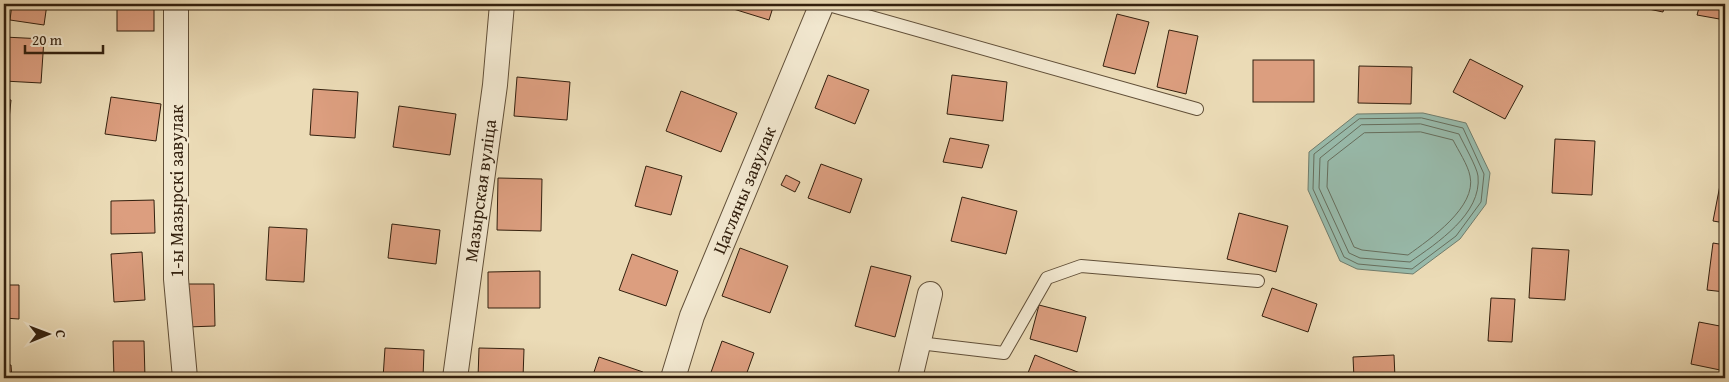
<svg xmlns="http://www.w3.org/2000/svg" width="1729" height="382" viewBox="0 0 1729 382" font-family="'Gentium Book Plus',serif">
  <rect width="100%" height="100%" fill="#ebdbb6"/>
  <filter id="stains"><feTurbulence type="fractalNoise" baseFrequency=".004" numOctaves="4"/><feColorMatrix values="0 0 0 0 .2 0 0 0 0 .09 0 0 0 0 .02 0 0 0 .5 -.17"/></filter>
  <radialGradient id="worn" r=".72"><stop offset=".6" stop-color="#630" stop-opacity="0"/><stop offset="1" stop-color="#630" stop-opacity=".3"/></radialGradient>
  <polygon fill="#98bbac" stroke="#707d6d" points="1423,113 1466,123 1490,173 1486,204 1460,239 1413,274 1357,269 1340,261 1308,190 1309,152 1357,114"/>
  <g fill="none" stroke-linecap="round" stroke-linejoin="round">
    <g stroke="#666e5d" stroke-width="1">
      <polygon points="1422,118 1463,128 1484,174 1481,202 1456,236 1412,269 1358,264 1344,257 1313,189 1314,154 1359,119"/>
      <path d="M1421,124L1459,134C1463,143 1477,167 1478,176C1482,214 1437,243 1410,262L1360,258L1349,253L1319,188L1320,158L1361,125Z"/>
      <path d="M1421,132L1453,140C1458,150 1468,165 1470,176C1477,207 1430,239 1408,255L1362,250L1354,247L1327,187L1328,161L1364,133Z"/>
    </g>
  </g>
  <g fill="#dc9e7f" stroke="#33200e">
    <polygon points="12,4 47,4 44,25 10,20"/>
    <rect x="117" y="4" width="37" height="27"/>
    <polygon points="728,4 774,4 769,20 727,7"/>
    <polygon points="1634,4 1665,4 1663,12 1634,6"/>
    <polygon points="1700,4 1725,4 1725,20 1697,15"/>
    <polygon points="1117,14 1149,22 1135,74 1103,66"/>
    <polygon points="1169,30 1198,36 1186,94 1157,87"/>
    <polygon points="4,37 44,39 41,83 4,81"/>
    <polygon points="1470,59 1523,86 1505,119 1453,92"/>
    <rect x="1253" y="60" width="61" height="42"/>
    <polygon points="1359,66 1412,67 1411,104 1358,103"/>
    <polygon points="828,75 869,90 855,124 815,108"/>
    <polygon points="952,75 1007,82 1003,121 947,114"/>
    <polygon points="517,77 570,82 567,120 514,116"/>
    <polygon points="313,89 358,92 355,138 310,135"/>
    <polygon points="681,91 737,113 721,152 666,131"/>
    <polygon points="111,97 161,104 156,141 105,134"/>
    <polygon points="4,99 11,100 6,149 4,148"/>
    <polygon points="399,106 456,114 450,155 393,147"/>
    <polygon points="950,138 989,145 982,168 943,162"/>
    <polygon points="1555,139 1595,141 1592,195 1552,193"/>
    <polygon points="821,164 862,179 850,213 808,198"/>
    <polygon points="646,166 682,176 671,215 635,206"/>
    <polygon points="786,175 800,182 795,192 781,185"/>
    <polygon points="1722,175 1725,175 1725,223 1713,221"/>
    <polygon points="498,178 542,179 541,231 497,230"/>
    <polygon points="962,197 1017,211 1006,254 951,241"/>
    <polygon points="154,200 155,233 111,234 111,201"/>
    <polygon points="1239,213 1288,226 1276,272 1227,259"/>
    <polygon points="392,224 440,230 436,264 388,258"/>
    <polygon points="269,227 307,229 304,282 266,280"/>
    <polygon points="1713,243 1725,245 1725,292 1707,290"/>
    <polygon points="740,248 788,266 770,313 722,296"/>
    <polygon points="1532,248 1569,250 1565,300 1529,298"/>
    <polygon points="142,252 145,300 114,302 111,254"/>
    <polygon points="632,254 678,271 666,306 619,290"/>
    <polygon points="871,266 911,276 895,337 855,326"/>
    <polygon points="540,271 540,308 488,308 488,272"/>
    <polygon points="186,284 214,284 215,326 187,327"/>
    <polygon points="4,285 19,285 19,319 4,318"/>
    <polygon points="1272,288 1317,304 1308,332 1262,316"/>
    <polygon points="1491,298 1515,299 1512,342 1488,341"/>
    <polygon points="1039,305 1086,317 1077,352 1030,339"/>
    <polygon points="1699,322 1725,327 1725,371 1691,364"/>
    <polygon points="113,341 144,341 145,378 114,378"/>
    <polygon points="722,341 754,353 745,378 709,378"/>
    <polygon points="385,348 424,350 423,378 383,378"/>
    <polygon points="479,348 524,349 523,378 478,378"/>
    <polygon points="1035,355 1085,375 1084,378 1026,378"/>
    <polygon points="1394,355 1395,378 1354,378 1353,357"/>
    <polygon points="599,357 643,372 641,378 592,378"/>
    <polygon points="4,365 11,365 12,378 4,378"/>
    <polygon points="1267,373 1268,378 1217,378 1217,374"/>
    <polygon points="1459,373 1497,377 1496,378 1459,378"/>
  </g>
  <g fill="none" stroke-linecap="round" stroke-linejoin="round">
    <g stroke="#614f38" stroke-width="14">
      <g id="lane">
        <polyline points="825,4 1197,109"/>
        <polyline points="919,343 1004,353 1047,278 1081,266 1258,281"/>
      </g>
    </g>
    <g stroke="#614f38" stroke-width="26">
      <g id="street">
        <polyline points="176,4 176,279 185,378"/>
        <path id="s1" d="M455,378L495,85L502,4"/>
        <path id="s2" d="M673,378L692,316L822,4"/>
        <polyline points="910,378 930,294"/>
      </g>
    </g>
    <use href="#lane" stroke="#f2e8d0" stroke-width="12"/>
    <use href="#street" stroke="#f2e8d0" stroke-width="24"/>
  </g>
  <g text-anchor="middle" stroke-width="5" stroke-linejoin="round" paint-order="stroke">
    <g font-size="18" fill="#33200e" stroke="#f2e8d0">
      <text dy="6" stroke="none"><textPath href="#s2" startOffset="201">Цагляны завулак</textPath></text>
      <text transform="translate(177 191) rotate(-90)" y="6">1-ы Мазырскі завулак</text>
      <text dy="6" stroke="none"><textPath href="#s1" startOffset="189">Мазырская вуліца</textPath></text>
    </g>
  </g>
  <rect width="1729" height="382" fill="none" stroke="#ebdbb6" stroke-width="20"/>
  <rect x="5" y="5" width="1719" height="372" fill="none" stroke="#33200e" stroke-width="2.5"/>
  <rect x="10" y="10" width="1709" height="362" fill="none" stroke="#33200e"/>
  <g transform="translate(48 334) rotate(89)" stroke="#f2e8d0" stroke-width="4" paint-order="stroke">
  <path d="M0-4L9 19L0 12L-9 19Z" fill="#33200e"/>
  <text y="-8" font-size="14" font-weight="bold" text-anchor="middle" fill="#33200e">С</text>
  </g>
  <path d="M25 45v8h78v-8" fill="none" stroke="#33200e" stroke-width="2.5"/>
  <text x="32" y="45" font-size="15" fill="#33200e" stroke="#f2e8d0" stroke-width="4" paint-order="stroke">20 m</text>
  <rect width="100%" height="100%" filter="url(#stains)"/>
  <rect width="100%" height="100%" fill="url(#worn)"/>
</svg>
